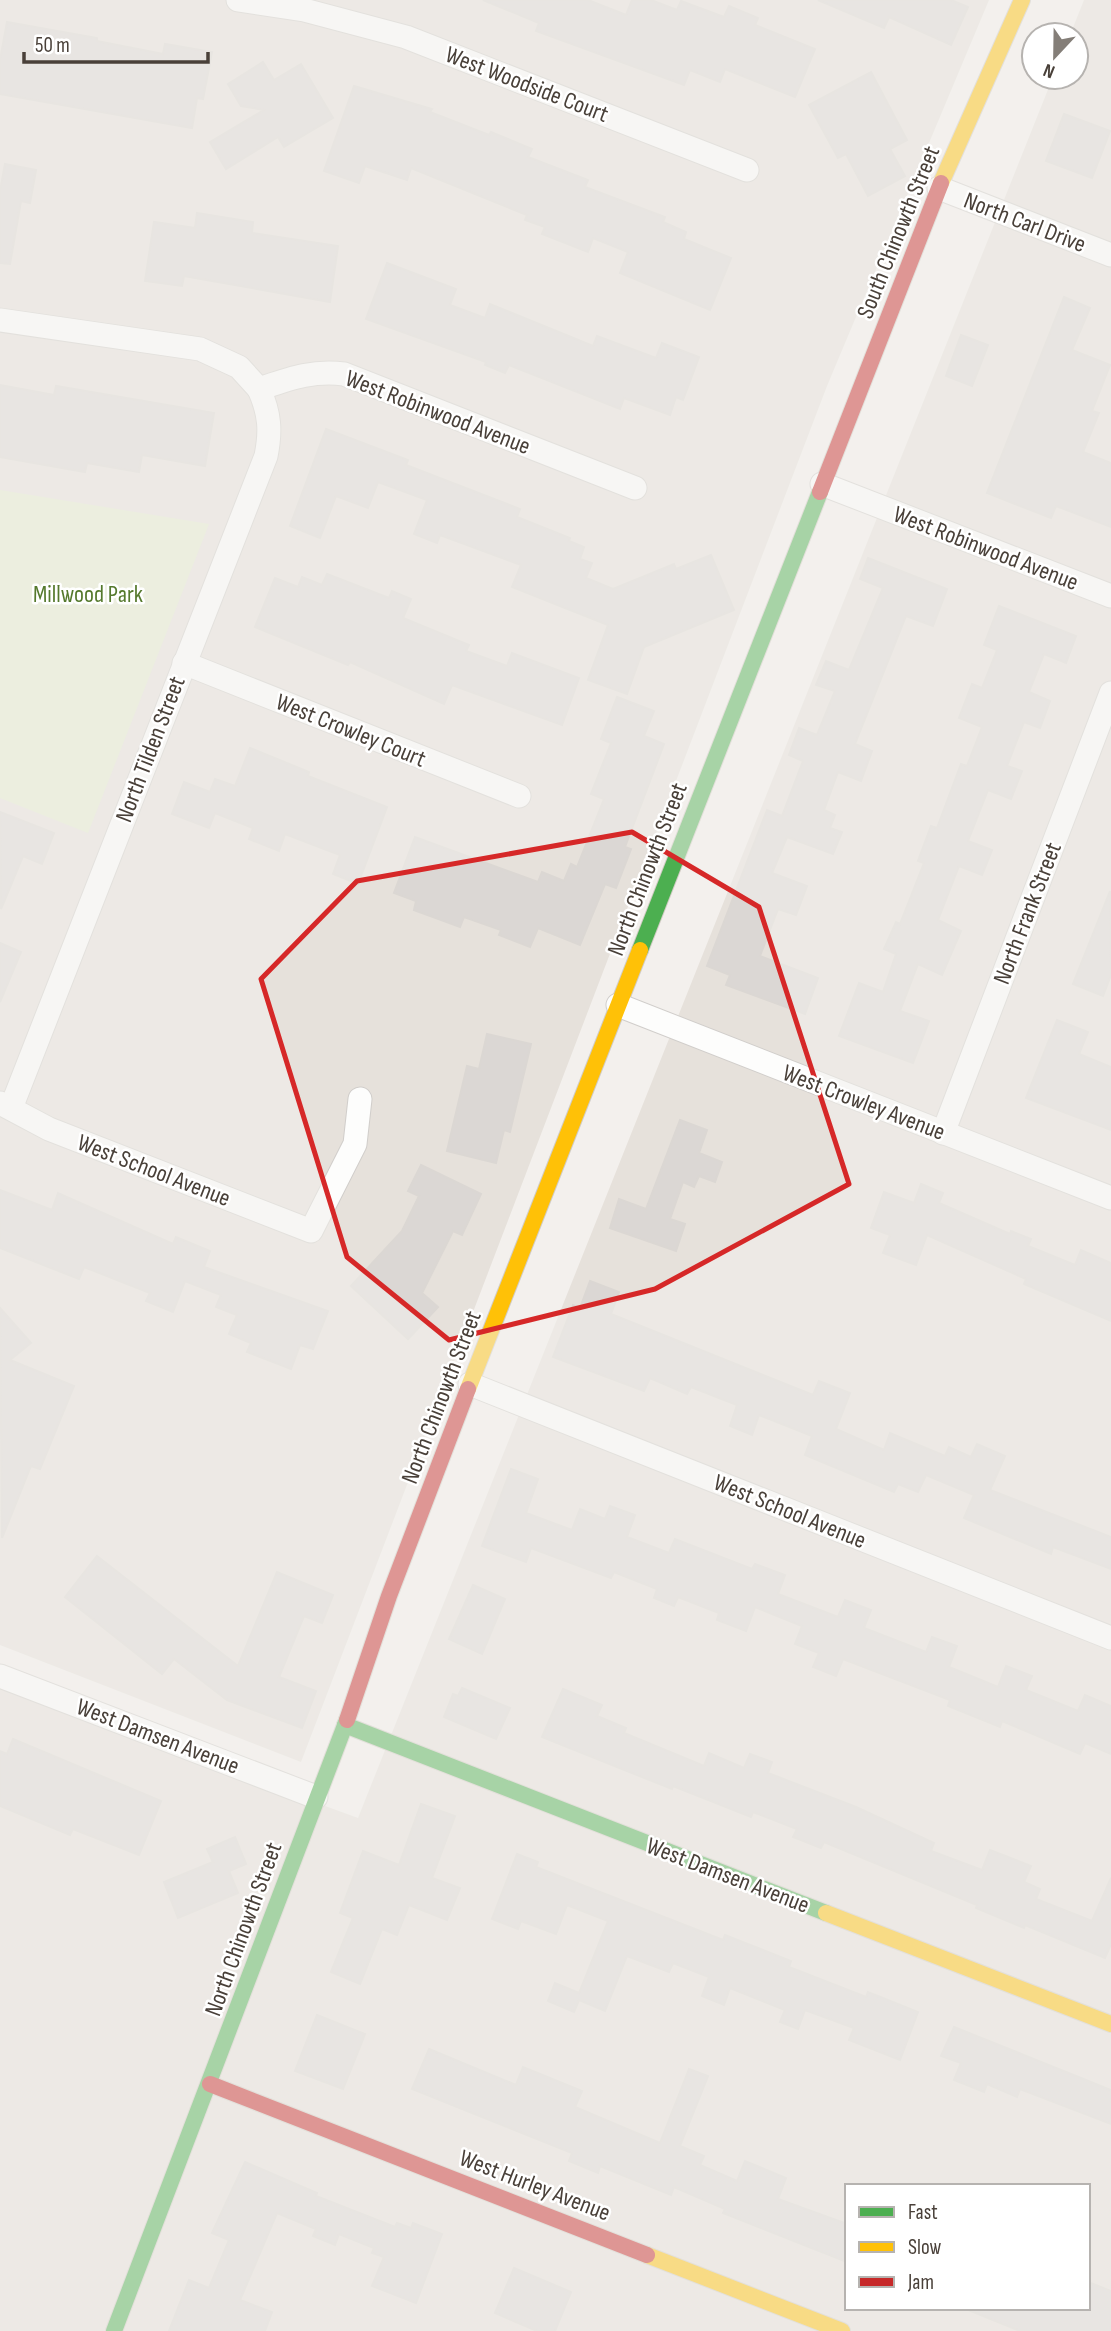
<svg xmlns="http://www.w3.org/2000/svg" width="1111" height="2331" viewBox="0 0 1111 2331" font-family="'Sofia Sans Condensed',sans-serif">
  <rect width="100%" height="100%" fill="#f3f0ed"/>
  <g fill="#e6e1db" fill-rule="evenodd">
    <polygon points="0,0 989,0 827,386 301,1762 0,1645"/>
    <path d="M1084,0H1111V2331H0V1687L358,1818L1053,77H1076V35H1070ZM847,2186H1088V2308H847Z"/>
  </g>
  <polygon fill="#e4ebcf" points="0,490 209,524 88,833 0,798"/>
  <g fill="#dbd7d4" stroke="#dbd7d3" stroke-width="2">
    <polygon points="483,0 588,0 626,15 632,0 651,0 677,10 681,1 724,17 729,6 758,18 755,25 815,49 795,97 725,69 720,82 690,70 684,85 536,31 539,23"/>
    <polygon points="818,0 951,0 968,7 951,45 889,17 884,28"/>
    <polygon points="7,22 97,38 97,41 163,54 165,44 212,52 203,99 197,98 192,128 0,94 0,60"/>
    <polygon points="263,62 274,80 301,64 333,118 284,147 278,137 226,169 210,142 264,110 241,106 228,84"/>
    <polygon points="871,72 907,140 890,149 905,176 868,196 846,154 838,158 809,105"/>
    <polygon points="354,86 432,109 430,112 489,135 491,132 532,149 528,157 588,180 585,187 665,217 663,222 686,232 684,239 731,258 710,310 620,273 628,252 593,238 588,252 542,234 545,227 525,220 527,215 411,168 407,180 365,166 359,183 324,171"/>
    <polygon points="1064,114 1110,131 1092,178 1046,161"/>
    <polygon points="5,164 36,170 30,203 21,201 10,264 0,263 0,191"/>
    <polygon points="197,213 253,222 252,233 338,246 330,302 184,276 182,286 145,281 154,222 195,228"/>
    <polygon points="387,263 456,289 450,305 485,318 490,304 593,346 597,336 656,358 662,343 699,357 683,400 676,397 670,415 624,398 620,409 509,365 505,373 485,365 486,362 366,319"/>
    <polygon points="1064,297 1090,308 1072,350 1110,365 1092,411 1099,413 1083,452 1111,463 1111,527 1056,506 1051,518 987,493"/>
    <polygon points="961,335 988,345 972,386 946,376"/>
    <polygon points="0,385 54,395 56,386 214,413 205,466 142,455 139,472 87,463 85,472 0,457"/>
    <polygon points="326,429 408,460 406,465 520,509 517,517 570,538 569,541 584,547 580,559 592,563 586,578 613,589 674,564 676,569 711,555 734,610 644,647 627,694 588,680 608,625 512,587 521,565 440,535 437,543 414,534 427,500 378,482 368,508 336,496 320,538 290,526"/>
    <polygon points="868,558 947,589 933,626 906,616 855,744 872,751 861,781 838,772 824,810 835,815 830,828 842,832 833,854 787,837 772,873 807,886 796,915 778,909 760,956 818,978 805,1014 726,985 730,975 707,966 767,810 782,816 803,761 789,755 799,728 817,735 835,691 816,685 826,661 849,670 883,588 860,579"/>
    <polygon points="327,574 389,598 392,591 411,599 403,618 469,645 466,651 507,666 512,653 579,678 562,725 452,685 444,704 350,662 348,665 255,627 275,578 298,587 302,577 322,585"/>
    <polygon points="999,606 1076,636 1066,663 1044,654 1029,692 1050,701 1040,728 1024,722 1007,766 1022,771 1011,799 988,790 968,841 992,850 982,875 959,866 938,920 961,931 942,975 918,964 900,1011 929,1021 913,1063 839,1036 859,983 883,992 896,954 884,949 896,922 900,924 924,863 918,861 931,826 937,828 961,764 967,766 982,727 959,718 972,684 982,688 997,650 984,645"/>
    <polygon points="617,697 654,711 644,736 664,744 625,847 631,849 616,888 605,884 580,945 538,928 530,947 499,935 501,930 464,917 460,927 414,910 416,901 394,893 415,837 538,882 542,872 564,881 571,864 577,867 604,799 591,794 611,743 601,739"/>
    <polygon points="250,748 309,772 308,776 387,807 358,884 333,874 340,855 285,834 279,851 249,839 253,828 215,813 209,828 172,814 184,782 210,792 215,779 235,786"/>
    <polygon points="0,812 54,833 42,864 23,856 1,909"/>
    <polygon points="1110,891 1111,975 1103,996 1073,984"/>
    <polygon points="0,943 21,952 0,1002"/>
    <polygon points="1057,1020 1088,1032 1079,1054 1111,1067 1111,1130 1026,1098"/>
    <polygon points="487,1034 531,1044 510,1132 504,1130 496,1163 447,1151 467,1066 479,1069"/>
    <polygon points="680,1120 707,1130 699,1153 722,1162 715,1182 699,1176 694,1187 683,1182 670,1219 685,1224 676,1251 610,1228 619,1199 646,1209"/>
    <polygon points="421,1165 481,1194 462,1235 453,1231 422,1293 438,1307 408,1339 351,1286 402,1231 419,1196 408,1191"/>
    <polygon points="921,1184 943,1193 939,1203 1010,1234 1011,1231 1031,1239 1028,1246 1075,1265 1081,1250 1111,1263 1111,1321 1024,1284 1026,1279 927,1235 916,1265 883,1253 890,1235 871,1228 884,1192 914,1203"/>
    <polygon points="0,1190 52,1210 58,1193 173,1244 176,1237 210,1251 204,1267 328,1311 313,1349 300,1345 291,1369 247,1352 251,1343 229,1334 237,1315 216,1307 221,1295 185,1281 173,1312 146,1301 150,1293 84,1267 79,1279 0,1248"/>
    <polygon points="590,1281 619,1292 611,1314 813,1395 819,1381 850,1393 836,1429 884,1450 890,1433 945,1456 949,1447 971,1457 977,1444 1005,1456 990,1490 1111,1537 1111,1569 1053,1547 1051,1554 964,1518 974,1495 926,1475 918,1492 898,1484 894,1492 805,1455 812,1436 759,1415 752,1435 730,1426 737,1405 691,1387 687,1394 650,1378 644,1391 553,1357 573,1305 580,1308"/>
    <polygon points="0,1308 31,1343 10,1360 74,1386 40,1469 31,1466 2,1538"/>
    <polygon points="511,1469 538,1479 526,1513 572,1530 580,1509 605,1519 610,1506 635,1515 627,1537 669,1553 675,1539 752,1569 755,1564 785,1575 778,1594 838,1617 845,1600 871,1610 864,1628 926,1652 932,1637 957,1646 949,1667 998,1687 1006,1666 1032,1676 1026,1690 1078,1711 1085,1695 1111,1706 1111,1754 1085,1743 1080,1754 1002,1721 1000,1727 948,1706 950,1700 843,1659 836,1676 813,1667 819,1653 795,1644 802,1626 755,1607 746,1631 717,1620 719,1613 678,1597 674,1606 654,1598 657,1589 614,1572 611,1578 531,1548 526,1562 482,1546"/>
    <polygon points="97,1556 238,1666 277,1572 333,1595 322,1623 304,1616 279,1677 316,1691 302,1728 227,1700 174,1659 162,1674 65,1597"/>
    <polygon points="473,1585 505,1599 482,1654 449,1639"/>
    <polygon points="462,1688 510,1708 496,1739 444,1717 453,1694 458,1696"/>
    <polygon points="563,1689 602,1705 597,1716 626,1728 624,1733 704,1766 709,1753 744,1768 750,1754 772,1762 768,1773 856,1807 934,1843 931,1851 982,1870 990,1850 1031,1866 1024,1882 1040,1889 1036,1899 1092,1921 1111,1878 1111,1944 1105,1958 1025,1925 1024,1928 976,1908 977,1905 824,1842 821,1848 793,1837 797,1829 753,1812 751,1817 673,1786 672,1789 542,1737"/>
    <polygon points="13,1739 161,1801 139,1855 73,1829 70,1835 0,1806 0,1751 7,1754"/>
    <polygon points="421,1804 455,1816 432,1878 460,1888 447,1920 409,1905 397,1935 382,1929 360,1984 331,1972 353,1918 340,1913 363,1851 399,1865"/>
    <polygon points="235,1837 246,1864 229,1871 238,1893 178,1918 164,1882 213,1862 207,1849"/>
    <polygon points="517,1854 538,1862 536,1867 723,1940 725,1935 791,1961 789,1967 866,1997 868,1992 918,2012 900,2060 849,2040 854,2028 805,2010 798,2029 780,2022 785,2010 730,1988 724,2005 702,1996 709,1977 673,1963 669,1972 627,1956 605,2011 579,2000 574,2012 548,2001 555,1983 579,1993 608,1921 567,1905 556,1934 521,1921 518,1929 492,1919"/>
    <polygon points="317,2015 365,2034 343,2089 295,2071"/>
    <polygon points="954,2027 1111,2090 1111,2124 1020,2089 1017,2097 987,2084 984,2092 954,2080 961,2063 941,2056"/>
    <polygon points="429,2049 516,2085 523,2067 582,2091 575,2107 660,2143 689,2069 708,2076 680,2146 704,2156 700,2165 737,2181 745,2161 786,2178 778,2199 847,2224 847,2262 723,2213 725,2209 674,2187 671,2195 600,2166 598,2173 569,2161 572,2153 412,2089"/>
    <polygon points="245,2162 317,2193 316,2196 395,2227 397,2223 411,2228 413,2223 442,2234 416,2303 372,2286 384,2257 372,2253 374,2248 339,2234 335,2245 313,2236 316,2229 277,2213 240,2300 272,2312 265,2331 169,2331 189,2280 209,2288 229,2240 212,2233"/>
    <polygon points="514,2268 571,2292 555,2331 537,2331 495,2313"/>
    <polygon points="1088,2282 1111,2291 1111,2331 1020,2331 966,2309 1088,2308"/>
  </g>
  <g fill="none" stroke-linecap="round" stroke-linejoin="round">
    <g stroke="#d1cecb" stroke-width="25">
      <g id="street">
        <polyline points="238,0 304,10 406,37 747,170"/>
        <polyline points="939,188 1111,255"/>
        <path d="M0,320L200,349L239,367L259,389C289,379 312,370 344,374L635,488"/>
        <polyline points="822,484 1111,596"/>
        <polyline points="184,663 519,796"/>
        <polyline points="618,1005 1111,1198"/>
        <polyline points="0,1103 49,1129 311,1231 355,1144 360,1099"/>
        <path d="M11,1108L266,456C271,431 270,414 259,389"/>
        <polyline points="943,1133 1111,693"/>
        <polyline points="470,1384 1111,1638"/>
        <polyline points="0,1676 316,1797"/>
      </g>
    </g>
    <g stroke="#d1ccc4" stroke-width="18">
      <g id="fast">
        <polyline points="640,950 820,492"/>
        <polyline points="345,1725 826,1913"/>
        <polyline points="114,2331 347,1720"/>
      </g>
    </g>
    <g stroke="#d1ccc4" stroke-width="18">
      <g id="slow">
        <polyline points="941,183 1022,0"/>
        <polyline points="468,1389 640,950"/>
        <polyline points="826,1913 1111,2024"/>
        <polyline points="647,2255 842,2331"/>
      </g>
    </g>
    <g stroke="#d1ccc4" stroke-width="18">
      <g id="jam">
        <polyline points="820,492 941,183"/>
        <polyline points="347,1720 389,1596 468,1389"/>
        <polyline points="210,2084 647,2255"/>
      </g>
    </g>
    <use href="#street" stroke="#fdfdfc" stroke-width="23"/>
    <use href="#fast" stroke="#4caf50" stroke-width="16"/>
    <use href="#slow" stroke="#ffc107" stroke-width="16"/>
    <use href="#jam" stroke="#c62828" stroke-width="16"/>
  </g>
  <path d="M0 0H1111V2331H0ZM632,832L759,907L849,1184L655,1289L449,1340L347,1257L261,979L357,881Z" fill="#f3f0ed" fill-opacity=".55" fill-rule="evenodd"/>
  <path fill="none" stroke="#d62828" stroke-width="5" stroke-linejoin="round" d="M632,832L759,907L849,1184L655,1289L449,1340L347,1257L261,979L357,881Z"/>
  <g text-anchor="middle" stroke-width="5" stroke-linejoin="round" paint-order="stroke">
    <g font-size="24" fill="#494039" stroke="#fff">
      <text transform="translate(527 84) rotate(21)" y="8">West Woodside Court</text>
      <text transform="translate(1025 222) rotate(21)" y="8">North Carl Drive</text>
      <text transform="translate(898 232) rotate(-68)" y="8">South Chinowth Street</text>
      <text transform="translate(438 412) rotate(21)" y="8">West Robinwood Avenue</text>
      <text transform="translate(986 548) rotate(21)" y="8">West Robinwood Avenue</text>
      <text transform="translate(351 730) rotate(22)" y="8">West Crowley Court</text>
      <text transform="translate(150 749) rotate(-69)" y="8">North Tilden Street</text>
      <text transform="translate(647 869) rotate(-69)" y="8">North Chinowth Street</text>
      <text transform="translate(1027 913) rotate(-69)" y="8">North Frank Street</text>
      <text transform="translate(864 1102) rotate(21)" y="8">West Crowley Avenue</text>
      <text transform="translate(154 1170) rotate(21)" y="8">West School Avenue</text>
      <text transform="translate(441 1397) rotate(-69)" y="8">North Chinowth Street</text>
      <text transform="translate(790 1511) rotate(22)" y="8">West School Avenue</text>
      <text transform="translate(158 1736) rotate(21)" y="8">West Damsen Avenue</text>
      <text transform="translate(728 1875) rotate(21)" y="8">West Damsen Avenue</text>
      <text transform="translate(243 1929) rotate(-70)" y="8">North Chinowth Street</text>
      <text transform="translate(535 2185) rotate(21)" y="8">West Hurley Avenue</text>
    </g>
    <g font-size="24" fill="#55792d" stroke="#fff">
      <text x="88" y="602">Millwood Park</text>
    </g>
  </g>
  <rect x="845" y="2184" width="245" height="126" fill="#ffffff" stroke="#b6b3b0" stroke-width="2"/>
  <rect x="859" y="2207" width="35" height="10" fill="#4caf50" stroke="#b6b3b0" stroke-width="2"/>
  <text x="908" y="2219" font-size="21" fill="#494039">Fast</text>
  <rect x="859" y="2242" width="35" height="10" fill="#ffc107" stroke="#b6b3b0" stroke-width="2"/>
  <text x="908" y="2254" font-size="21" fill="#494039">Slow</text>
  <rect x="859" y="2277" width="35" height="10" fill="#c62828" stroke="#b6b3b0" stroke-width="2"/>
  <text x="908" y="2289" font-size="21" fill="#494039">Jam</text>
  <g transform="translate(1055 56) rotate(202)"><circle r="33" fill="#ffffff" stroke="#b6b3b0" stroke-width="2"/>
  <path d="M0-5L12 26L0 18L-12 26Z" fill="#847e78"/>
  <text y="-10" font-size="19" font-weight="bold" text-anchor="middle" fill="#494039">N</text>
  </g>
  <path d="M24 52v10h184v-10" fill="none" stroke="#494039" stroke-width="3.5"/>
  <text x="35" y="52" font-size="21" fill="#494039" stroke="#ffffff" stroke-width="5" paint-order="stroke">50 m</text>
</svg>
